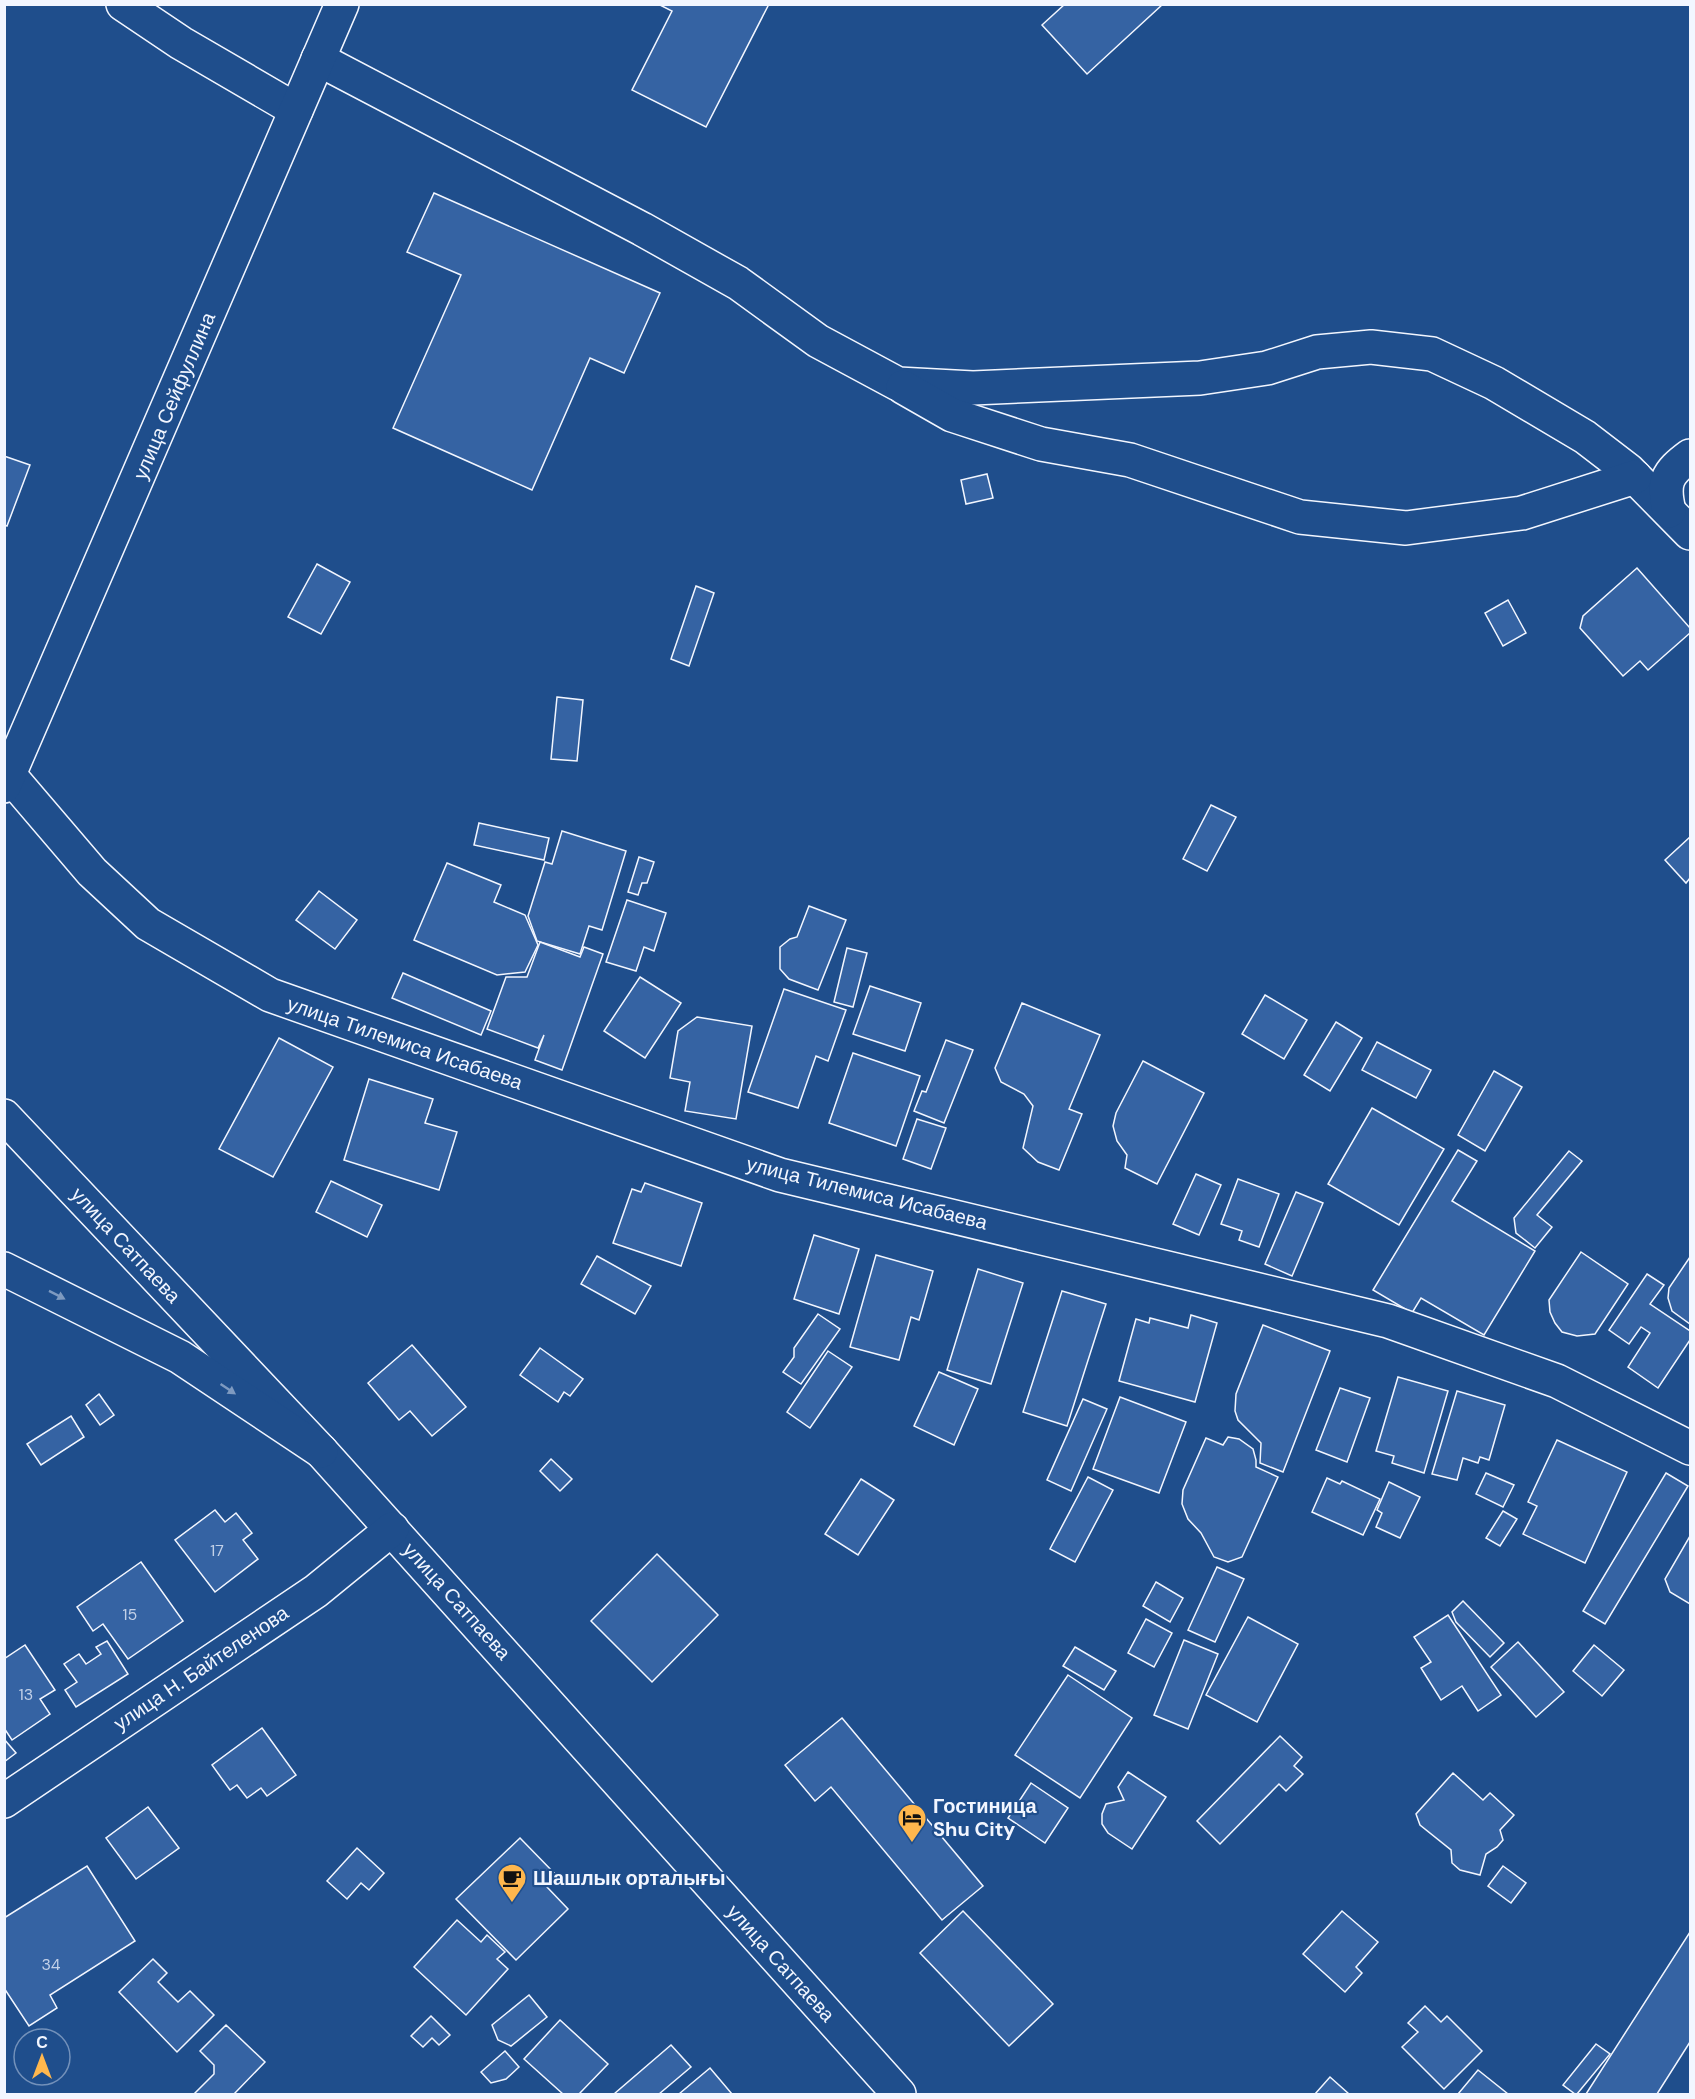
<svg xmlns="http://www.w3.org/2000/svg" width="1695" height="2099" viewBox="0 0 1695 2099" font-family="'DM Sans',sans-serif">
  <rect width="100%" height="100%" fill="#1f4e8c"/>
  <g fill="#3563a3" stroke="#f2f6ff" stroke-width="1.5">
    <polygon points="658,4 769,4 706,127 632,90 672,11"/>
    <polygon points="1065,4 1163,4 1087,74 1042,25"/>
    <polygon points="434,193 660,293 624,373 590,358 532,490 393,428 461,275 407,252"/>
    <polygon points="4,456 30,465 7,526 4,525"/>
    <polygon points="987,474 993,498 966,504 961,480"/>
    <polygon points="317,564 350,582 321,634 288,617"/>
    <polygon points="1637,568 1690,628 1690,633 1648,670 1640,661 1623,676 1580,628 1583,616"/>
    <polygon points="696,586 714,593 689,666 671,659"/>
    <polygon points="1508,600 1526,633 1503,646 1485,613"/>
    <polygon points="557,697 583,700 577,761 551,759"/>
    <polygon points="1211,805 1236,817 1207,871 1183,859"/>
    <polygon points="479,823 549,838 544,860 474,845"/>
    <polygon points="562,831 626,851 602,930 589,926 580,954 537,941 528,916 545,862 552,864"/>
    <polygon points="1690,837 1690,878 1686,883 1665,860"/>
    <polygon points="639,857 654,862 647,883 642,883 638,895 628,892"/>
    <polygon points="447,863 501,885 494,902 525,915 538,945 525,972 497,975 414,940"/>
    <polygon points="319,891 357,920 335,949 296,920"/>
    <polygon points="627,900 666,913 654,951 644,947 636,971 606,962"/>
    <polygon points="809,906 846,920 818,990 789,979 780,969 780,947 790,939 797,937"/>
    <polygon points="540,942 580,957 584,947 603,954 562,1070 535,1060 544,1035 538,1048 487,1029 506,977 527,977"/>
    <polygon points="847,948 867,953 853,1007 834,1002"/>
    <polygon points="403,973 491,1011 481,1035 392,998"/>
    <polygon points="640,977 681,1003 645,1058 604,1031"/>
    <polygon points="870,986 921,1003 905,1051 853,1034"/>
    <polygon points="784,989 846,1010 828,1061 816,1056 798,1108 748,1092"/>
    <polygon points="1265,995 1307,1020 1284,1059 1242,1034"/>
    <polygon points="1022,1003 1100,1035 1069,1109 1082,1114 1059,1170 1038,1162 1023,1148 1033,1106 1024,1094 1001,1082 995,1068"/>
    <polygon points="697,1017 752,1026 736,1119 685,1111 690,1082 670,1078 678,1031"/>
    <polygon points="1336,1022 1362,1038 1330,1091 1304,1075"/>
    <polygon points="279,1038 333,1067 273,1177 219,1149"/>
    <polygon points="946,1040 973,1050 944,1123 914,1111 922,1091 926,1092"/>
    <polygon points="1377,1042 1431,1070 1416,1098 1362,1070"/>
    <polygon points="853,1053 920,1076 896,1146 829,1123"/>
    <polygon points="1143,1061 1204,1093 1157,1184 1125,1168 1127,1155 1117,1141 1113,1126 1116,1113"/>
    <polygon points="1494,1071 1522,1087 1485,1151 1458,1135"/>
    <polygon points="369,1079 433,1099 425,1123 457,1132 439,1190 344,1160"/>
    <polygon points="1372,1108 1444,1149 1399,1225 1328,1184"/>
    <polygon points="917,1119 946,1128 931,1169 903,1159"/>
    <polygon points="1458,1150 1477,1161 1452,1201 1535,1251 1484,1335 1421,1298 1412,1313 1373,1290"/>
    <polygon points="1569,1151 1582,1161 1537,1215 1552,1227 1535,1248 1516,1233 1514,1218"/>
    <polygon points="1196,1174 1221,1185 1199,1235 1173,1224"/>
    <polygon points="1238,1179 1279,1194 1259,1247 1239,1240 1242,1231 1221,1224"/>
    <polygon points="331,1181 382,1205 367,1237 316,1212"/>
    <polygon points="645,1183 702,1203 681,1266 613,1243 632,1189 641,1192"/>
    <polygon points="1296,1192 1323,1203 1292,1276 1265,1264"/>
    <polygon points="814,1235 859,1249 839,1314 794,1299"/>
    <polygon points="1581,1252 1628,1284 1595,1334 1577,1336 1562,1332 1555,1323 1550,1312 1549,1300"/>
    <polygon points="876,1255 933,1271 919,1320 911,1317 899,1360 850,1347"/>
    <polygon points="597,1256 651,1286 635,1314 581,1284"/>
    <polygon points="1690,1257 1690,1324 1672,1311 1668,1298 1669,1288"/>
    <polygon points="978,1269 1023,1283 991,1384 947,1370"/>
    <polygon points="1647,1274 1664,1285 1650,1304 1690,1331 1690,1340 1658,1388 1628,1367 1650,1333 1641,1327 1629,1344 1609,1330"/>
    <polygon points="1062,1291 1106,1304 1067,1426 1023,1412"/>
    <polygon points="818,1314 840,1329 801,1384 783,1372 794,1357 794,1348"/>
    <polygon points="1191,1315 1217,1323 1195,1402 1119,1381 1136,1319 1149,1323 1150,1318 1188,1328"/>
    <polygon points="1263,1325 1330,1351 1283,1472 1260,1463 1261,1443 1238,1420 1235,1411 1236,1394"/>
    <polygon points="412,1345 466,1407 432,1436 410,1411 399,1420 368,1383"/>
    <polygon points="540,1348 583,1379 570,1396 564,1392 558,1402 520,1375"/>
    <polygon points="828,1351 852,1367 810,1428 787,1412"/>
    <polygon points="939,1372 978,1389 954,1445 914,1426"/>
    <polygon points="1398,1377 1448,1391 1424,1473 1392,1463 1394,1456 1376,1451"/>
    <polygon points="1340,1388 1370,1398 1347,1462 1316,1450"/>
    <polygon points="1457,1391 1505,1405 1489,1460 1480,1457 1478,1463 1463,1458 1457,1480 1432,1474"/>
    <polygon points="99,1394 114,1415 100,1425 86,1405"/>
    <polygon points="1120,1397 1186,1422 1159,1493 1093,1469"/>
    <polygon points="1083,1399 1107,1409 1071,1491 1047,1480"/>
    <polygon points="71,1416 84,1437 41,1465 27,1444"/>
    <polygon points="1228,1437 1239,1439 1253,1449 1256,1460 1256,1467 1278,1477 1242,1557 1228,1562 1214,1557 1201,1533 1188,1519 1182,1504 1183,1490 1206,1438 1223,1445"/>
    <polygon points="1557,1440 1627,1472 1585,1563 1523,1534 1537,1506 1528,1502"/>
    <polygon points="551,1459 572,1479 560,1491 540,1471"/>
    <polygon points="1486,1473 1514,1485 1503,1507 1476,1494"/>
    <polygon points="1666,1473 1688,1486 1605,1624 1583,1611"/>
    <polygon points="1088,1477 1113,1490 1075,1562 1050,1549"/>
    <polygon points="1327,1478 1340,1484 1342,1481 1380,1499 1363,1535 1312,1512"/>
    <polygon points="861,1479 894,1500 858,1555 825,1534"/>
    <polygon points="1389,1482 1420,1497 1400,1538 1376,1527 1382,1513 1377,1510"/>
    <polygon points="215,1510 225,1522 236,1513 252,1533 243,1540 258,1559 215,1592 175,1540"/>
    <polygon points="1503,1511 1517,1519 1500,1546 1486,1538"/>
    <polygon points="1690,1536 1690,1604 1670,1592 1665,1579"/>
    <polygon points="657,1554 718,1615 652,1682 591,1621"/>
    <polygon points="141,1562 183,1621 128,1659 103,1624 93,1631 77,1607"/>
    <polygon points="1217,1567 1244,1579 1215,1642 1188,1630"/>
    <polygon points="1156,1582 1183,1598 1170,1622 1143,1606"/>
    <polygon points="1463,1601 1504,1643 1490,1657 1456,1622 1452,1612"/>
    <polygon points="1448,1615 1501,1695 1478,1711 1462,1686 1441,1700 1421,1668 1431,1662 1414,1637"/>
    <polygon points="1248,1617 1298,1644 1257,1722 1206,1695"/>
    <polygon points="1146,1619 1172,1633 1154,1667 1128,1653"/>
    <polygon points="1184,1640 1218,1654 1188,1729 1154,1715"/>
    <polygon points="107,1641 128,1674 76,1707 65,1690 77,1682 64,1664 79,1654 86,1664 101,1654 96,1647"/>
    <polygon points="1518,1642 1564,1692 1536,1717 1491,1667"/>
    <polygon points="25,1645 55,1690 40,1699 50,1714 12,1740 4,1728 4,1659"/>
    <polygon points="1594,1645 1624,1670 1602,1696 1573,1671"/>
    <polygon points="1075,1647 1116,1671 1104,1690 1063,1666"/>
    <polygon points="1068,1675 1132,1718 1080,1798 1015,1755"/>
    <polygon points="842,1718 983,1886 942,1920 831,1787 815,1801 785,1765"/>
    <polygon points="262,1728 296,1775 267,1796 261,1788 247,1798 237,1785 230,1790 212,1765"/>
    <polygon points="1280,1736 1302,1757 1294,1766 1303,1774 1286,1791 1279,1784 1220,1844 1197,1821"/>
    <polygon points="4,1739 16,1753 4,1762"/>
    <polygon points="1128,1772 1166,1797 1132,1849 1108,1833 1102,1824 1102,1814 1106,1804 1124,1800 1118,1787"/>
    <polygon points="1453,1773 1483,1800 1490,1793 1514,1815 1500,1830 1503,1840 1497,1847 1486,1854 1480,1875 1460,1870 1452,1863 1451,1850 1420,1825 1416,1814"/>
    <polygon points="1031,1783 1068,1808 1045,1843 1008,1818"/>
    <polygon points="148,1807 179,1848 136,1879 106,1838"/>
    <polygon points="520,1838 558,1877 547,1887 568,1909 516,1960 456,1899"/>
    <polygon points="357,1848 384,1873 369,1890 361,1883 347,1899 327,1881"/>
    <polygon points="87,1866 135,1941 50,1995 57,2008 29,2026 4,1988 4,1918"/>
    <polygon points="1503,1866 1526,1883 1511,1903 1488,1886"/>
    <polygon points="963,1911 1053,2004 1009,2046 920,1953"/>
    <polygon points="1342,1911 1378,1942 1356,1967 1362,1973 1345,1992 1303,1954"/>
    <polygon points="457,1920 481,1942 487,1935 505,1952 497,1959 508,1969 466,2015 414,1967"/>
    <polygon points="1690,1932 1690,2042 1657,2094 1586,2094"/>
    <polygon points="153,1959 167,1973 158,1982 178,2002 190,1991 214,2015 177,2052 119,1992"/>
    <polygon points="529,1995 547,2017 511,2046 498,2040 492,2025"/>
    <polygon points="1425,2006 1441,2022 1447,2016 1482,2051 1444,2089 1402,2047 1418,2032 1408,2023"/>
    <polygon points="431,2016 450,2035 439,2045 432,2038 423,2047 411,2036"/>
    <polygon points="560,2020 608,2064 579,2094 563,2094 524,2059"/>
    <polygon points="226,2025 265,2062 234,2094 194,2094 214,2074 214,2065 200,2051"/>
    <polygon points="1596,2044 1610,2054 1577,2094 1575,2094 1563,2085"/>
    <polygon points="671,2045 691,2067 659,2094 614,2094"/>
    <polygon points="505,2051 519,2067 506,2079 491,2083 481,2072"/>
    <polygon points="710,2068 732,2094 679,2094"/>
    <polygon points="1478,2070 1508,2094 1458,2094"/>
    <polygon points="1330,2077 1349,2094 1315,2094"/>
  </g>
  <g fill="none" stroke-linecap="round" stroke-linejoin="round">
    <g stroke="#f2f6ff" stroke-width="36">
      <g id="minor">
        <polyline points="123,4 181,43 296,110"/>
        <polyline points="318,59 642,229 738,283 818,341 898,384 973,388 1200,378 1267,368 1317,352 1371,347 1432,354 1494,383 1585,437 1628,470 1690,533"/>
        <polyline points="903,387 952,415 1041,444 1130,460 1300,517 1406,528 1522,513 1635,477"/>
        <path d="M1669,511C1662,482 1667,473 1690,456"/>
        <polyline points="10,776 92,872 148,924 270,995 780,1175 1388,1321 1557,1381 1690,1448"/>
        <polyline points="4,1116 321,1451 899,2094"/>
        <polyline points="4,1801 316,1591 392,1529"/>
      </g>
    </g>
    <g stroke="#f2f6ff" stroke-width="36">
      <g id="major">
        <polyline points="4,786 342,4"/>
        <polyline points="4,1269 180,1357 321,1451"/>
      </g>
    </g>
    <use href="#minor" stroke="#1f4e8c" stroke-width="33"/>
    <use href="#major" stroke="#1f4e8c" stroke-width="33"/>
  </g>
  <defs><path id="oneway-solid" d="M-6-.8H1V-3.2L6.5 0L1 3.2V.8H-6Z" transform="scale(1.5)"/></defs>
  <g fill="#7e9ac0">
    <use href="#oneway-solid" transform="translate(57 1295) rotate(27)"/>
    <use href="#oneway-solid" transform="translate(228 1389) rotate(34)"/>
  </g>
  <defs>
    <g id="hotel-pin" transform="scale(1.5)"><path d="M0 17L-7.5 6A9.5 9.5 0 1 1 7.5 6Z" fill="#ffb74d" stroke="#1f4e8c"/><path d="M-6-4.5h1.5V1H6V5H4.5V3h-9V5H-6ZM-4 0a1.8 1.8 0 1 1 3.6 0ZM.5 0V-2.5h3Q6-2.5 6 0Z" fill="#111"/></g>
    <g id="cafe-pin" transform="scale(1.5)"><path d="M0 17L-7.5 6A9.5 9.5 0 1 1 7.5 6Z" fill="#ffb74d" stroke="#1f4e8c"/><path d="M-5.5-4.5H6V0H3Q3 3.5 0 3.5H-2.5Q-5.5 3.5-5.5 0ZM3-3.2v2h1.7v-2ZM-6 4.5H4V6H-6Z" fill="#111"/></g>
  </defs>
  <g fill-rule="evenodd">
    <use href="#hotel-pin" x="912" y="1818"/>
    <use href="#cafe-pin" x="512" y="1878"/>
  </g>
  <g text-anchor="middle" stroke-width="4.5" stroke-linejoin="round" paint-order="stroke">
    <g font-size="16" fill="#c3d1e8">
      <text x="217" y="1556">17</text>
      <text x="130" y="1620">15</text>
      <text x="26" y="1700">13</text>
      <text x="51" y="1970">34</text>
    </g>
    <g font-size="20" fill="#f2f6ff" stroke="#1f4e8c">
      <text transform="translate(174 396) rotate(-67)" y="7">улица Сейфуллина</text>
      <text transform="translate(405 1043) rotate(19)" y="7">улица Тилемиса Исабаева</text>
      <text transform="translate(867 1193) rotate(14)" y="7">улица Тилемиса Исабаева</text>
      <text transform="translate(126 1245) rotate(47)" y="7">улица Сатпаева</text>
      <text transform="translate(457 1601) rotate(48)" y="7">улица Сатпаева</text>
      <text transform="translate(201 1668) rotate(-34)" y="7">улица Н. Байтеленова</text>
      <text transform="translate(781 1963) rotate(48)" y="7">улица Сатпаева</text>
    </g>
    <g font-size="20" font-weight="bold" fill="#f2f6ff" stroke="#1f4e8c" text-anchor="start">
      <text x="933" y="1813">Гостиница<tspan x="933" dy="23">Shu City</tspan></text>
      <text x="533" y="1885">Шашлык орталығы</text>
    </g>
  </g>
  <rect width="1695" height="2099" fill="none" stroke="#f2f6ff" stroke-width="12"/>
  <g transform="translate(42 2057)"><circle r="28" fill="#1f4e8c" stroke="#7391ba" stroke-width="1.5"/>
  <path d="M0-4.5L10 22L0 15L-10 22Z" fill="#ffb74d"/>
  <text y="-9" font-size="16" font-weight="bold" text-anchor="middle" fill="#f2f6ff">С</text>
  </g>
</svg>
